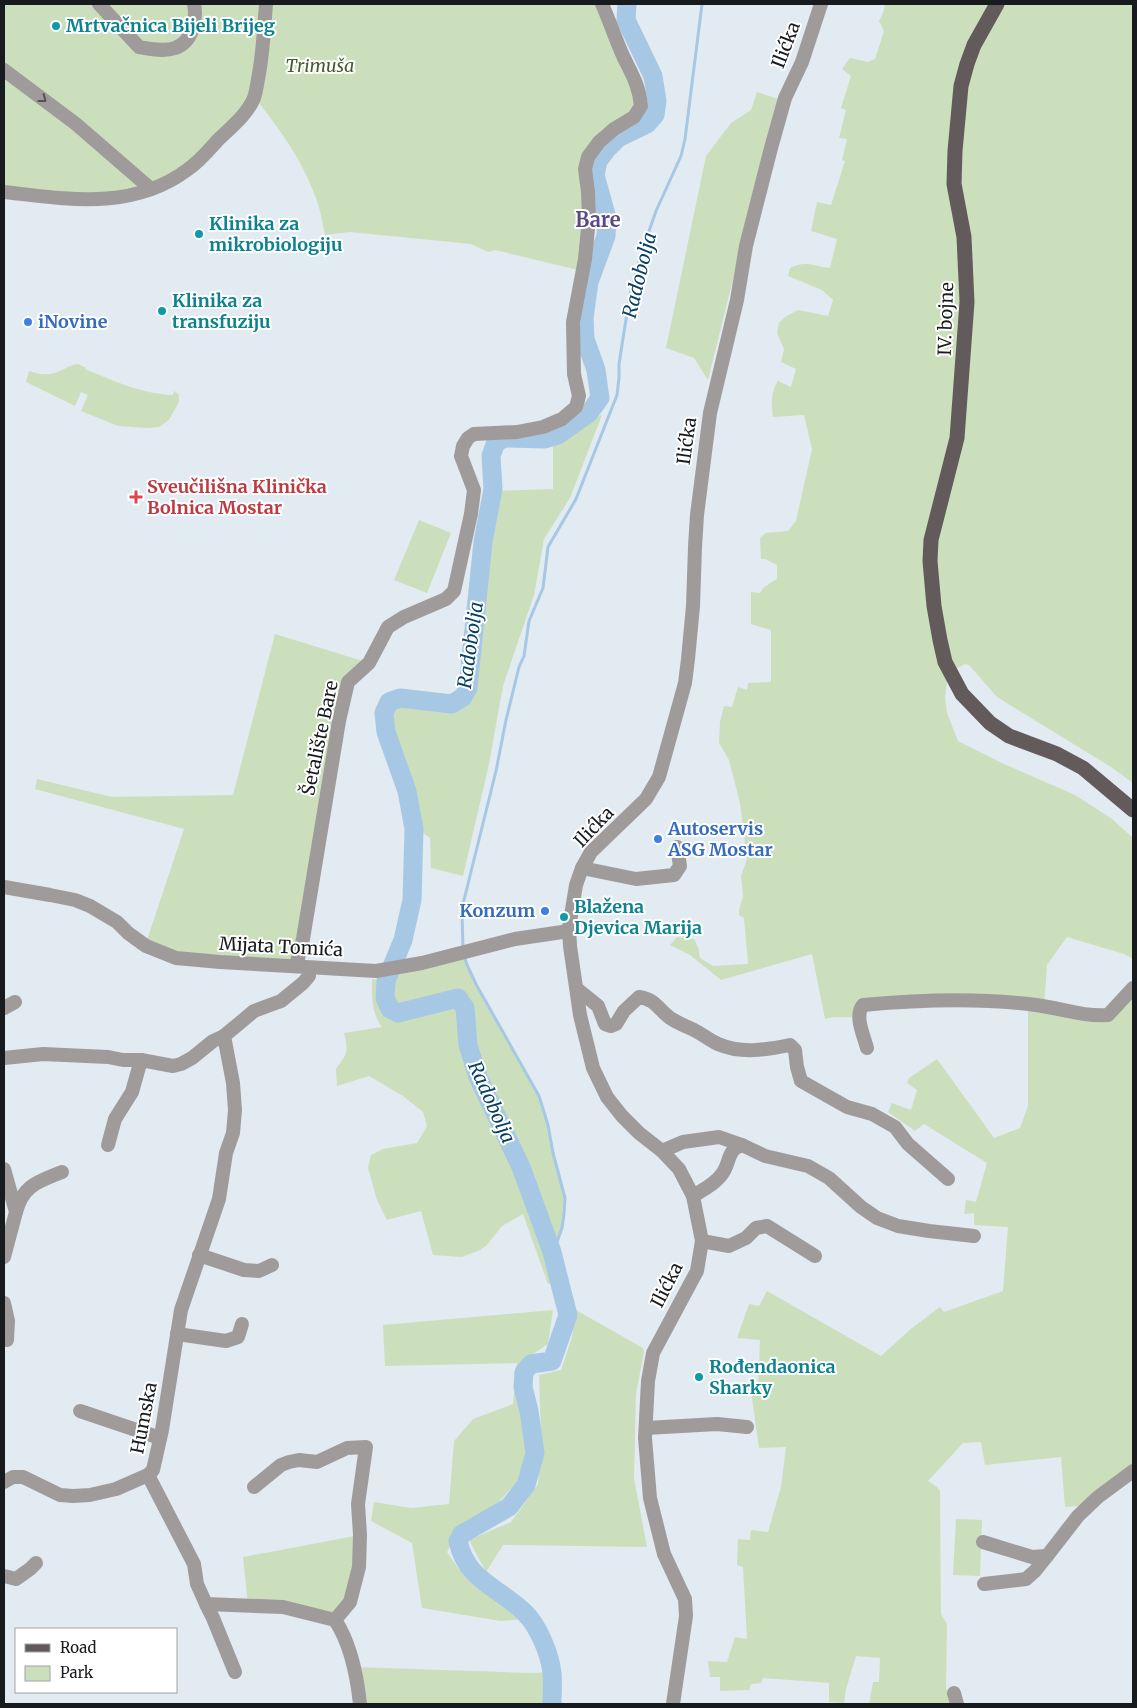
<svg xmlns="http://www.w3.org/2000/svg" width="1137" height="1708" viewBox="0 0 1137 1708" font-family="Merriweather,serif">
  <rect width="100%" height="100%" fill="#e2eaf2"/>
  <g fill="#ccdfbd">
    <path d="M4,4H603L641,106L588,157L582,271L495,250L488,252L471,244L350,232L325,235C322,221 320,207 314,193C301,158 278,127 255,98L200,159L139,194L4,192Z"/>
    <path d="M885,4H1133V783L1111,767L997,697L969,665L965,664L948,673L945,697L947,713L958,741L1004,764L1075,795L1112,819L1133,838V959L1124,954L1067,937L1047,965L1044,1006L1096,1016L1133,988V1471L1094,1505L1065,1507L1061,1457L985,1465L981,1442L963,1443L928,1481L937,1487L940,1491L941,1614L947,1624L946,1688L952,1704H869L873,1682H879L880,1658L856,1656L846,1689L844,1703L829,1702V1683L763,1678L761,1683L751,1684L749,1690L720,1691V1677H710L708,1661L727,1662L735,1637L747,1639L743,1567L737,1565L738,1539L750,1540L751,1530L768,1532L781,1487L786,1447L759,1448L751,1391H758L760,1340L737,1338L749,1304L759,1306L767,1291L881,1356L912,1328L940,1307L944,1312L1003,1291L1008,1227L974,1225V1213L964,1214L966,1200L976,1202L987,1163L924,1124L915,1131L888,1112L892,1103L911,1110L917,1090L907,1083L909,1078L937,1059L994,1138L1020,1128L1028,1106V1004L863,1005L856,1017C845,1018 836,1016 825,1019L812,954L721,980L690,955L670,945L677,937L694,939L698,947L700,958L713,966L748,964L744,918L739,915V910L743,896L741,876L747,859L740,803L729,760L719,743L720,722L724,706L732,707L738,687L747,690L748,683L771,682V630L751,624V592L760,593L764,587L777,579V565L765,559H761L760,538L766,533L788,531L796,521L812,449L804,415L773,417C771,405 771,391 778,381L791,387L796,369L781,362L784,349L777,333L779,323L785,317L798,310L828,316L833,300L822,290L788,276L790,268C804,260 815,266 830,268L837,239L811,231L817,202L831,205L845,161L842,160L847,139L839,138L846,110L841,108L851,76L842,69L850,58L868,62L875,59L884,31L879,21L883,13Z"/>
    <polygon points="757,92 778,99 708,380 694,358 666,348 706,156 731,123 751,110"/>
    <path d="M78,364L86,368L85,369C114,381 142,394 173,395L174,391L179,395V402L169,420L159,427L148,428L118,426L81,411L88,395L81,392L75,406L26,382L29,371C41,375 50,376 62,370C68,367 71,365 78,364Z"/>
    <polygon points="602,415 570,498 544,539 534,595 503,686 489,764 463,876 431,868 430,838 420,831 413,797 395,743 389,715 393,707 402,705 450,710 465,703 472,684 497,491 553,489 553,441 589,418"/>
    <polygon points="419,520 451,533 427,593 394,580"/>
    <polygon points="275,634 369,663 351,677 296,966 220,962 145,946 184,829 35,789 37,779 112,797 233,795"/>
    <path d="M464,955L467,965L477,986L539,1096L548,1125L553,1153L565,1198L564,1214L562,1228L557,1242L552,1252L559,1280L548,1284L523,1214L502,1226L487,1245L480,1250L462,1257L433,1255L421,1211L387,1220L377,1200L368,1168L371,1155L383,1149L417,1143L427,1126L423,1112L403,1096L369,1076L337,1086L336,1069C347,1054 349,1052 344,1033L382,1027C371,1012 372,997 372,979L386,981L390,972Z"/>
    <polygon points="574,1309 643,1348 644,1352 636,1394 634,1478 647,1547 503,1545 486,1572 469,1540 511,1522 538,1484 541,1434 539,1375 561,1370 572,1337"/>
    <polygon points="553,1310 548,1344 530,1356 520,1370 520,1404 526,1452 517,1482 493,1508 459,1528 447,1552 458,1568 524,1619 501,1621 422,1608 412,1543 371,1521 374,1502 411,1508 449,1504 454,1441 473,1419 513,1404 517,1363 385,1366 383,1325"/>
    <polygon points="956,1519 982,1520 980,1576 953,1575"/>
    <polygon points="360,1535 359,1567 335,1620 248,1605 243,1557"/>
    <polygon points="355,1667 534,1673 552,1672 552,1704 360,1704"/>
  </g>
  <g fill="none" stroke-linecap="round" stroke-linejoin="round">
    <g stroke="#a7c8e4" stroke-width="3">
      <polyline points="463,949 462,913 464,900 496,771 506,720 519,667 524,656 529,621 543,588 548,547 576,499 617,395 619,378 619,364 630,294 641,254 656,211 681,156 685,139 702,4"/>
      <polyline points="464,955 467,965 477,986 539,1096 548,1125 553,1153 565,1198 564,1214 562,1228 557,1242 552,1252"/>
    </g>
    <path stroke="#a7c8e4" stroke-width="19" d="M552,1704C552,1694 553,1683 552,1673C550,1654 538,1625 524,1612C498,1587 466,1580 458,1541L462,1534L509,1507L526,1485L535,1453L529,1411L523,1387L524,1372L531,1364L552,1361L568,1315L559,1280L552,1252L521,1167L478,1077L468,1045L465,1008L458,998L398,1013L390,1009L385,998L386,981L403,940L412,900L414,829L407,791L386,732L384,713L389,702L400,698L452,704L463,697L468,688L483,542L493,489L491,456L496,442L506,438L545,439L558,435L589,413L600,398L596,370L585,339L584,318L589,282L606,236L607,218L595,175L598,161L607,149L618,138L647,124L655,115L657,101L653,76L626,20L627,4"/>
    <g stroke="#a09b9b" stroke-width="14">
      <path d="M99,4L139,47C150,49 164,52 175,48C193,42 197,19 194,4"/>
      <polyline points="4,70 76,124 151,189"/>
      <path d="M4,192C67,199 132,211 187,170C199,162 208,151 217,141C230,128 247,115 254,98C256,92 257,85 258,79C263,55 264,29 266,4"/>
      <polyline points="582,868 636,879 674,875 680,866 677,847"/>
      <polyline points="4,887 50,895 75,900 90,906 117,922 128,933 146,946 176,958 220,962 376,971 422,963 515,939 569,931"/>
      <path d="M296,966L303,939L339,721L348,682L369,663L388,627L404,617L446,599L454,591L471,514L474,490L461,456L463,446L468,438L474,434L517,432L543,427L562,419L576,407L579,396L574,374L573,322L585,259L589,218L588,192L585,169L588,157L599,142L614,129L634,117L641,106C639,86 633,76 624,58C616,41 610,22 602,4"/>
      <path d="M577,989L598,1006L605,1024L611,1026L616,1024L624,1011L639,997C655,999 658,1009 670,1018C678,1023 685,1026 694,1030C702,1034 709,1040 718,1044C741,1054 765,1050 790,1045L795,1050L797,1067L801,1081L847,1107L872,1114L895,1127L908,1144L948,1179"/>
      <polyline points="4,1008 15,1002"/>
      <path d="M867,1048C864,1036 854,1016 863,1005C917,1000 982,998 1036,1005C1060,1008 1084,1017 1108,1015L1133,988"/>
      <polyline points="4,1058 43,1054 108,1057 123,1060 141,1060 173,1066 181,1064 192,1058 213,1041 224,1036 254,1011 281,1001 303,983 309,976 309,968"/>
      <polyline points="108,1145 115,1119 132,1092 141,1060"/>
      <polyline points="662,1151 683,1142 719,1137 742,1145 765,1156 808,1166 829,1178 861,1207 877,1218 898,1226 929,1231 974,1236"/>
      <polyline points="4,1169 16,1212 4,1257"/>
      <path d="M693,1196C703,1190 715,1184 722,1174C731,1162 726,1151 742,1145"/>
      <path d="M16,1212C23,1185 38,1182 62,1172"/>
      <polyline points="702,1241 729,1246 746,1238 756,1228 767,1226 815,1256"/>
      <polyline points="199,1255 244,1270 259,1271 272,1265"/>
      <polyline points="4,1303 8,1321 7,1340"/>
      <polyline points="177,1334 226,1341 238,1337 242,1324"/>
      <polyline points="80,1411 160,1438"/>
      <polyline points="646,1428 717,1424 747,1427"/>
      <polyline points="148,1475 194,1564 197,1584 206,1604 283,1607 335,1620"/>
      <polyline points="4,1482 13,1477 23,1477 60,1495 73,1496 90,1495 116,1489 148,1475 153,1470 162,1430 181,1310 219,1199 226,1153 233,1133 235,1110 233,1083 224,1036"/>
      <path d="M254,1487L281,1465L289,1462L299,1460L317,1462L347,1448L366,1447L358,1504L360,1535L359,1567L350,1602L335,1620C351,1644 357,1676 360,1704"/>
      <polyline points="983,1542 1032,1557 1047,1556 1035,1571 1026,1579 984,1584"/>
      <polyline points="1047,1556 1078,1516 1098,1497 1133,1471"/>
      <polyline points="4,1576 16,1579 30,1569 36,1563"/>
      <polyline points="206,1604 213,1618 235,1672"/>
      <polyline points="954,1693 957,1704"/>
      <polyline points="673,1704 686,1616 685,1599 664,1554 650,1498 645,1438 648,1381 653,1353 697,1271 702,1241 693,1196 679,1169 662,1151 639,1133 622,1116 607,1097 593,1068 580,1015 570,946 569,928 576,885 582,868 591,852 646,799 659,777 685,683 688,659 693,606 695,547 697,515 710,413 737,300 746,246 771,148 785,98 802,62 821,4"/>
    </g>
    <polyline stroke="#635a5b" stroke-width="15" points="997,4 974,45 967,64 961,86 955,151 954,184 964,237 967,302 957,438 931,540 930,561 934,606 940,640 945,662 962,694 990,723 1009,736 1057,754 1083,768 1133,810"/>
  </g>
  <defs><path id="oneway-chevron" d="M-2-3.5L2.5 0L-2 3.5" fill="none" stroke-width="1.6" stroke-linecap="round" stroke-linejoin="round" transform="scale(1.25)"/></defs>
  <use stroke="#555556" href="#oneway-chevron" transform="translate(43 99) rotate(37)"/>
  <g fill="#0f9aa8" stroke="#fff" stroke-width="2">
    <circle cx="56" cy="26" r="5"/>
    <circle cx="199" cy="234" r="5"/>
    <circle cx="162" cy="311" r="5"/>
    <circle cx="564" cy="917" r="5"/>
    <circle cx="699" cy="1377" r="5"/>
  </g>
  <g fill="#3f7fe0" stroke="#fff" stroke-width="2">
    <circle cx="28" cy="322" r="5"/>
    <circle cx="658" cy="839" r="5"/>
    <circle cx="545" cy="911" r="5"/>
  </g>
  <path fill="#e0444e" stroke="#fff" stroke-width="2" d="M133.5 489.5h5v5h5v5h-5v5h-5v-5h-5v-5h5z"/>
  <g text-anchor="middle" stroke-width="4" stroke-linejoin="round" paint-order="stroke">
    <g font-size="18" font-weight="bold" fill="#0d838f" stroke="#fff" text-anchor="start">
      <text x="66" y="32">Mrtvačnica Bijeli Brijeg</text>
      <text x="209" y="230">Klinika za<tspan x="209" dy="21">mikrobiologiju</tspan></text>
      <text x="172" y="307">Klinika za<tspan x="172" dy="21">transfuziju</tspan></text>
      <text x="574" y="913">Blažena<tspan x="574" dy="21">Djevica Marija</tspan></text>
      <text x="709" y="1373">Rođendaonica<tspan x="709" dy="21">Sharky</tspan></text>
    </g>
    <g font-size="18" fill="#181b1e" stroke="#fff">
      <text transform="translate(786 45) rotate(-69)" y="6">Ilićka</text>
      <text transform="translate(946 319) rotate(-88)" y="6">IV. bojne</text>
      <text transform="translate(687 441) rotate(-82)" y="6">Ilićka</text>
      <text transform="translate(320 738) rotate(-78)" y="6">Šetalište Bare</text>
      <text transform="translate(594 827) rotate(-46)" y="6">Ilićka</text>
      <text transform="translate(281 947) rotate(3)" y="6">Mijata Tomića</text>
      <text transform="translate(667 1285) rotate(-63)" y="6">Ilićka</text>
      <text transform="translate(144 1418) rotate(-79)" y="6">Humska</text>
    </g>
    <g font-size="18" font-style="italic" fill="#435d2a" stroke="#fff">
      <text x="320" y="72">Trimuša</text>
    </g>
    <g font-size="18" font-weight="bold" fill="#366cbe" stroke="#fff" text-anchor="start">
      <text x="38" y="328">iNovine</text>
      <text x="668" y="835">Autoservis<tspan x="668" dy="21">ASG Mostar</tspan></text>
      <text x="535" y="917" text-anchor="end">Konzum</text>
    </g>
    <g font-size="18" font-weight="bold" fill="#be3a42" stroke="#fff" text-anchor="start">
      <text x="147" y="493">Sveučilišna Klinička<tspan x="147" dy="21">Bolnica Mostar</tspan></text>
    </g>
    <g font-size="19" font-style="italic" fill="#083f63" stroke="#fff">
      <text transform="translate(639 275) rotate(-76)" y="7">Radobolja</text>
      <text transform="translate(470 645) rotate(-82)" y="7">Radobolja</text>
      <text transform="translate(492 1102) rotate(66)" y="7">Radobolja</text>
    </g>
    <g font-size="20" font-weight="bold" fill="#5b4785" stroke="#fff">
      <text x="598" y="227">Bare</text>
    </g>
  </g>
  <rect width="1137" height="1708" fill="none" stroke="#181b1e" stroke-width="10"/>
  <rect x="15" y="1628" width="162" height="65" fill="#ffffff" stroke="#a3a4a5"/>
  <rect x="25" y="1644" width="25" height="8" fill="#635a5b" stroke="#a3a4a5"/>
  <text x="60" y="1653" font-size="15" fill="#181b1e">Road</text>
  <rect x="25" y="1666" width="25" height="15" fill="#ccdfbd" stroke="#a3a4a5"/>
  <text x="60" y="1678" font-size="15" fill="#181b1e">Park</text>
</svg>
